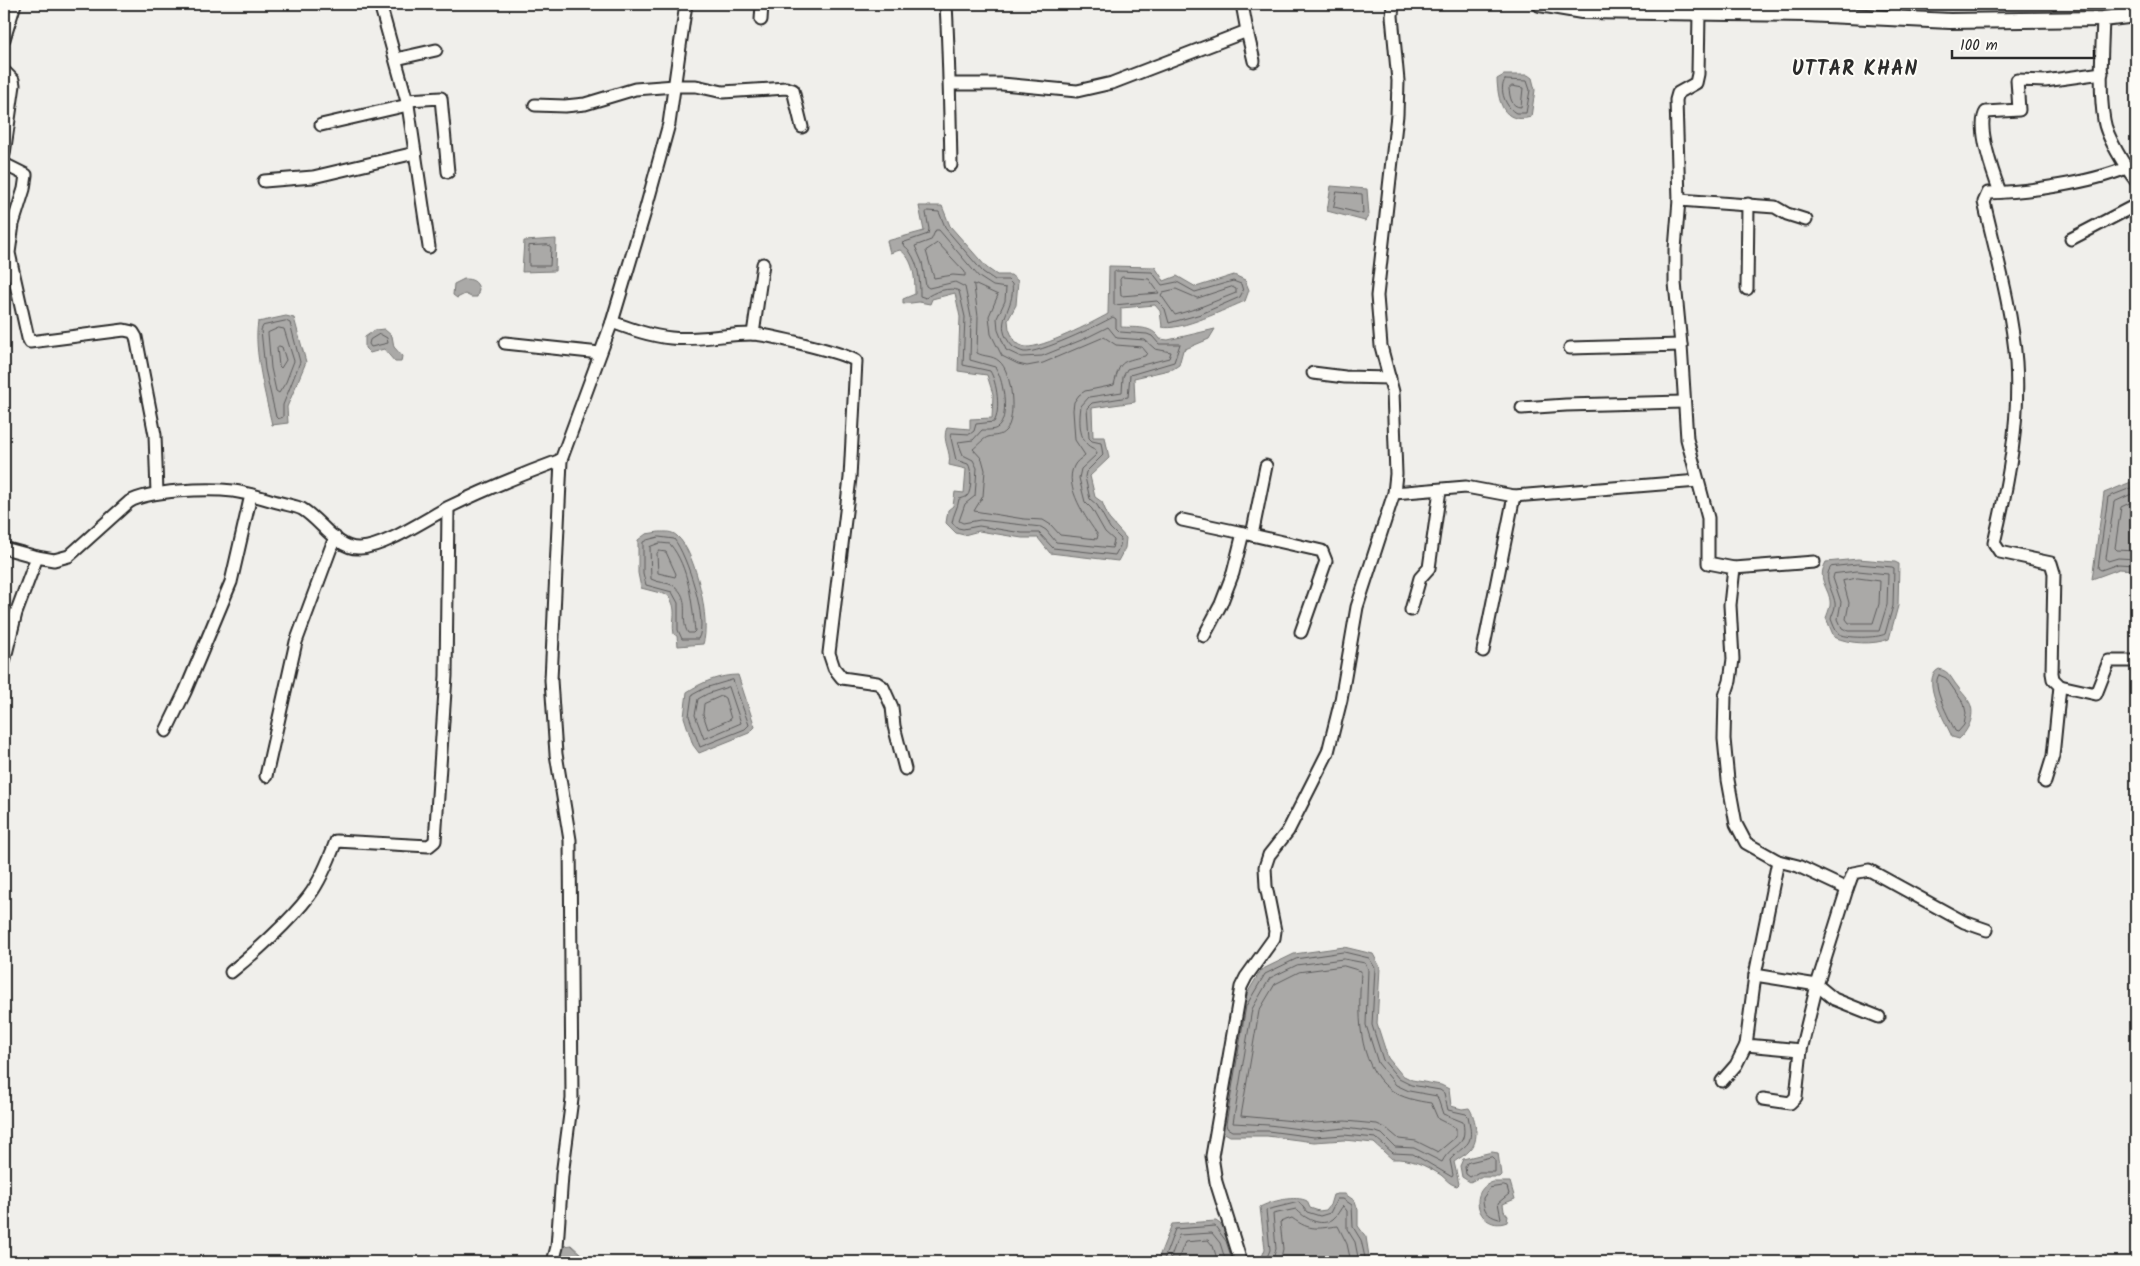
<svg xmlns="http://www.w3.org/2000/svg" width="2140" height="1266" viewBox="0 0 2140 1266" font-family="Kalam,sans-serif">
  <rect width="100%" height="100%" fill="#f0efeb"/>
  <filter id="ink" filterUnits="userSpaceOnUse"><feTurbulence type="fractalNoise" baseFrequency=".02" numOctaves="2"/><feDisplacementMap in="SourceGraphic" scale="10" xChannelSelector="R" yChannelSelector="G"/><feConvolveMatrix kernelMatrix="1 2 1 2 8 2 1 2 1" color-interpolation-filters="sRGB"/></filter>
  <g filter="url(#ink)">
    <g fill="#aaa9a7" stroke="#777775">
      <path d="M1504,75H1528L1532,78L1535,90L1531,117C1502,125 1498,100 1497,79Z"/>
      <polygon points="1331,186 1367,189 1369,215 1365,221 1327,211"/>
      <path d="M919,206H942L950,226L987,268L997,275H1011L1018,281L1016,305L1008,320L1009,329L1015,343C1019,344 1023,347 1026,347C1043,348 1092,323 1108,314L1109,266L1155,267L1164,281L1177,276L1196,287L1234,275L1245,280L1249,290L1245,301C1228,308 1179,332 1162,327L1160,311L1155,305L1121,308V327C1136,328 1152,325 1160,339L1168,340L1215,329L1209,339L1183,350L1179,365L1173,369L1134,378L1135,402L1092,408L1093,437H1105L1109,458L1090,476L1095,497L1102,502L1109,519L1126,538L1125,548L1118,561L1050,553L1038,538H1022L979,531L964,535L956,533L946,523L948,510L953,506L955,492L964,493L966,469L949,465C952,450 941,442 947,427L970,429V419L992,418L993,394L987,375L958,371L960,317L955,293L932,299L930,304L919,302L903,304V299L915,294C915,279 914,259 900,250L890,253L887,241L924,231Z"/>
      <polygon points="556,239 555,271 522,272 524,241"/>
      <path d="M464,279C472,279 477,281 479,289L477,297H471L465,294L457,298L453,295L454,284Z"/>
      <path d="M286,316L294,318L306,362L287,407L288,423L272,425C266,397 253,350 258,322Z"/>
      <polygon points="384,329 392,336 394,347 402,356 401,362 395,362 384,349 370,353 365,348 365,337 375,330"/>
      <polygon points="2136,480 2136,570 2119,569 2092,579 2104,493"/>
      <path d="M659,532C665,532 672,531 677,536C696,552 711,622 703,644L678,646L677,636L674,634C671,618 679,611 668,595L641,588L638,573V540L646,534Z"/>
      <path d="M1858,559L1895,562L1899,564L1898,606L1889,639C1873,645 1850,644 1834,637L1826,618C1827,615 1829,610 1830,606C1832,589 1815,582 1826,562Z"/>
      <path d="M1939,669C1950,671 1951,679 1958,687C1961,692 1965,695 1968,700C1977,712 1969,730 1959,739L1952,737C1946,722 1919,679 1939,669Z"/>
      <path d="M738,675L755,727L749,733L699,753L693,745L684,717L687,692C702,682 720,675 738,675Z"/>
      <path d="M1344,947L1373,954L1380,967L1377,1024L1388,1058L1402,1075L1412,1080L1441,1085L1449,1089L1451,1106L1462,1109L1469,1108C1476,1118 1480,1141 1470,1150C1466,1155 1459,1158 1454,1162L1459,1184L1457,1186C1449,1184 1447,1180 1441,1175C1425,1165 1410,1158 1392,1159L1374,1143L1344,1140L1314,1142L1267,1136H1230L1223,1132L1220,1126L1241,1004L1261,970L1294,954Z"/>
      <polygon points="1492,1152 1498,1153 1501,1175 1499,1177 1480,1177 1470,1182 1462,1177 1460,1166 1463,1159"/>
      <path d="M1493,1182H1510L1515,1199L1503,1204L1504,1211L1508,1216L1507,1222C1480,1233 1465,1191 1493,1182Z"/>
      <path d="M1337,1194H1345L1355,1201L1358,1210V1226L1366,1237L1370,1262H1260L1265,1249L1260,1207C1271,1201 1296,1195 1307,1201L1310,1208L1319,1211L1326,1210L1330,1205L1333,1195Z"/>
      <path d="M1216,1221C1230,1229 1234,1248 1238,1262H1157L1172,1224Z"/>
      <polygon points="571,1245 581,1254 579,1262 559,1262 564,1246"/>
    </g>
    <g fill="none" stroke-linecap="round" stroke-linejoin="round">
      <g stroke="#5e5d5d" stroke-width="1">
        <path d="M1505,80L1527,81L1530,90L1526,113H1516C1506,108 1498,89 1505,80Z"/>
        <path d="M1512,86L1523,88L1521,107C1511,107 1510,97 1509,89Z"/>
        <polygon points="1337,192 1362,194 1363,214 1334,207"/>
        <path d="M928,211L939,212L946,229L983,272L995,280H1008L1012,284C1016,310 990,322 1013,347C1016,349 1020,351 1024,352C1039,354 1099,325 1113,317L1116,319V328L1120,332L1147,334L1152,336L1159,344H1180L1174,362L1130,375L1128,397L1092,403L1087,408L1089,438L1092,441L1101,443L1103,455L1086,472L1085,477L1090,499L1097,505L1110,528L1121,539L1120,546L1115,555L1053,548L1039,533H1022L979,526L963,529L958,528L952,523C953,514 958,508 959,499C960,499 967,497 967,496C972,492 972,468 968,464L956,460L950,434L952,433L970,434L974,431L976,424L994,422C1001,411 997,382 990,371L963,365L965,317L959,291C951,286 932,292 926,298L920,296C920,281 919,265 910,252C908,248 904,246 902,243L928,234L929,229L926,213Z"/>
        <path d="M936,230H939L979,277L993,286L1006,288L1005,301L997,318L998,330L1006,350L1021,357L1042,356L1084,339L1108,327L1117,338L1145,340L1155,349L1171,352L1169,358L1127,369L1123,377L1122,392L1089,397L1081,406C1079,421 1078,444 1095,449L1097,454L1081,469L1079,478L1085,502L1092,509L1105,532L1114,540L1112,548L1056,542L1046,530L1041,527L980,520L963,523L959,521L965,504L975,496L977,468L973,460L963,455L958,442L973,440L982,430C988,430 996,431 1000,425C1009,414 1003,377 995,367L970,360L971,317L965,287L955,282L929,288L926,286L922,262L915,246L931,240Z"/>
        <polygon points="938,243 965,272 965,276 953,275 934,278 926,251"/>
        <polygon points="548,245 551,247 550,266 529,266 529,246"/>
        <polygon points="1116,271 1152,272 1162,285 1177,282 1195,292 1233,281 1241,284 1243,291 1240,297 1201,314 1169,323 1165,309 1157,301 1114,305 1114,273"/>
        <polygon points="1122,277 1149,279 1159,293 1121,296 1120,280"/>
        <path d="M974,284L998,295L989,316L991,334L1002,356L1018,364L1027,366L1043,363L1104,337L1116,345L1142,347L1147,353L1145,356C1120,362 1120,361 1114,385L1085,391L1079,395L1074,402L1073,410L1075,440L1085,455C1081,459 1076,461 1074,466C1063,486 1087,520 1098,535L1097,539L1060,535L1051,525L1043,520L1024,519L974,511L983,496L985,470L982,459L973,449C977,446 984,438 988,437C995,435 1000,437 1006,430C1017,418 1012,371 999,361C992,355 984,357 977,353L978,317Z"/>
        <polygon points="1232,287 1236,289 1236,293 1198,308 1175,315 1161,295 1163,292 1176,289 1197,298"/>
        <polygon points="286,321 290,323 300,362 283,405 283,417 278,419 276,417 265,369 261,330 263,326"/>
        <polygon points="279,328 284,329 294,361 286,382 279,393 276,391 271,368 268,333"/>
        <polygon points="380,334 387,338 388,343 371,347 369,344 370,340"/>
        <polygon points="279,346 282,347 286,360 281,368 279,366 277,348"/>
        <polyline points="2136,486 2108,497 2098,568 2101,570 2118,564 2136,565"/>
        <polyline points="2136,492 2114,502 2106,558 2108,561 2118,558 2136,559"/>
        <polyline points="2136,500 2121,507 2115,548 2117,550 2136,551"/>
        <path d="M659,537L674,539C687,555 709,622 698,639H682L678,630V603L672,592L646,585L643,573V542L647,540Z"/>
        <path d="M660,543L670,544C689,567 692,603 695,631L693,633H688C679,619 692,598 674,586C667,582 658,583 651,579L650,547Z"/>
        <polygon points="659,551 666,552 676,574 675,577 658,573 657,554"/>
        <path d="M1858,564L1892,567L1894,568L1893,606L1885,634C1878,638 1845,639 1838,633C1835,630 1833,624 1831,619C1832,614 1836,608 1835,603C1833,590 1822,578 1831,567Z"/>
        <polygon points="1858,571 1888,574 1887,605 1879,631 1848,631 1842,628 1838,619 1841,602 1833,578 1834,574"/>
        <polygon points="1858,578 1880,581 1879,604 1873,623 1849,623 1846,619 1849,603 1843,581"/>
        <path d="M1939,675L1946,678L1964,704L1966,713L1964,725L1958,732L1955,731C1950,719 1930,685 1939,675Z"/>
        <polygon points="733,680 749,725 745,729 700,747 689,716 692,695 705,688"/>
        <polygon points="729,687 741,723 704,739 695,715 698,699 707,694"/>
        <polygon points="722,696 725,698 731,719 708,729 703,714 704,704"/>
        <path d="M1344,952L1369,958L1375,968L1372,1025L1383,1060L1399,1079L1411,1085L1440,1090L1444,1093L1448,1110L1466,1114L1468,1116C1475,1148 1467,1141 1450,1160L1453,1175L1452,1177L1413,1154L1393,1153L1376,1138L1344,1135L1314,1137L1268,1131H1232L1227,1128L1226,1124L1246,1006L1265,974L1296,959Z"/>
        <path d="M1344,959L1365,963L1368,969L1366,1025L1378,1063L1396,1085L1409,1091L1437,1096L1443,1114L1463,1122C1468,1149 1452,1142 1442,1162L1414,1148L1395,1147L1382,1134L1376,1132L1345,1128L1315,1131L1269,1125L1233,1123L1252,1009L1270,978L1297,965Z"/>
        <path d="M1344,966L1361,971C1359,1009 1355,1064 1391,1090C1402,1098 1417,1101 1431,1103L1438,1119L1456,1128V1137L1438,1152L1416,1141L1399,1139L1386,1128L1377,1124L1345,1121L1315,1123L1241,1116L1259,1011L1275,984L1299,972Z"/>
        <polygon points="1492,1157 1495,1160 1495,1172 1479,1172 1470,1177 1466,1174 1465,1167 1467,1163"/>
        <path d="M1504,1186L1507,1187L1509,1194L1498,1203L1501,1218L1499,1219C1487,1216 1483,1210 1483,1198L1490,1188Z"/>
        <polyline points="1163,1262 1175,1229 1215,1226 1226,1241 1233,1262"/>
        <polyline points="1169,1262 1179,1235 1212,1233 1220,1243 1226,1262"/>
        <polyline points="1177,1262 1185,1242 1208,1240 1213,1246 1218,1262"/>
        <polyline points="1265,1262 1270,1250 1266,1210 1299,1202 1307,1212 1320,1216 1330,1213 1337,1199 1343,1199 1352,1205 1353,1227 1361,1240 1366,1262"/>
        <path d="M1272,1262L1276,1249L1273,1214L1296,1209C1304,1218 1321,1228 1333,1219C1338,1215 1340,1209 1343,1206L1347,1211V1229L1355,1242L1359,1262"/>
        <path d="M1280,1262L1283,1249L1280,1222L1292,1218C1311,1232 1318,1228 1338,1226L1347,1244L1351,1262"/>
      </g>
      <g stroke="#2b2b2b" stroke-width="15">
        <g id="minor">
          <polyline points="380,4 408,105 429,247"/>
          <path d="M946,4C949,58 950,111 951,165"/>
          <polyline points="1895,4 1896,18"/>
          <polyline points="1699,13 1698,74 1696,83 1678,93 1676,100 1679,200 1675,249 1675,283 1681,345 1687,439 1708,518 1708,563 1734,568 1730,605 1733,659 1730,681 1725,696 1724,739 1728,780 1736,824 1746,843 1778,861 1798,866 1847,889 1817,985 1834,999 1879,1017"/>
          <path d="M2103,19C2102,48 2099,92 2104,120C2106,136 2126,168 2136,181"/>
          <polyline points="761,20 762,4"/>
          <polyline points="1247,31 1254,61"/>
          <polyline points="4,39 15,4"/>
          <polyline points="396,59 436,50"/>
          <polyline points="4,71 13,80 14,85 4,154"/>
          <polyline points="950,84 1002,84 1077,91 1112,83 1247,31 1242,4"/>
          <polyline points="407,100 441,98 448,172"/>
          <polyline points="535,105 565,106 585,104 635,89 675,86 696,86 723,92 786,88 793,90 802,127"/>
          <polyline points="321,125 408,105"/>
          <polyline points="4,164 26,175 24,189 13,224 9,253 28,338 30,342 124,330 133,332 136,337 155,435 157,493"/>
          <polyline points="264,181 313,177 415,153"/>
          <path d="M2000,192C1994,176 1976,126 1986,112L2019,110L2017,80L2045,81L2102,73"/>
          <polyline points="1679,200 1775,207 1787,214 1806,220"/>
          <polyline points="2071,239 2136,205"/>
          <polyline points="1747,289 1748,204"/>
          <path d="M612,322C631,329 650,336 671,338C698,341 724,334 752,334C766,334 845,353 856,361L850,478L829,653L834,668L842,678L877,683L883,687L892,707L894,726L905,769"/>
          <polyline points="753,334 763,264"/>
          <polyline points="505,343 600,353"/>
          <polyline points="1570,348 1681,345"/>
          <polyline points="1313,373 1345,377 1390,378"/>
          <polyline points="1522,408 1566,405 1683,402"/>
          <polyline points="1266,466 1252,535 1322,551 1326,561 1301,632"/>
          <polyline points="1394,493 1466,487 1514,496 1698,481"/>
          <polyline points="1182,520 1243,533"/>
          <polyline points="4,548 37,557"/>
          <polyline points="1734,568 1814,562"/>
          <polyline points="1411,610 1420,578 1429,568 1440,490"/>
          <polyline points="1204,636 1221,604 1233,573 1243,533 1252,535"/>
          <polyline points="1483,651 1514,496"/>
          <path d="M4,662L16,613L37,557L54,560L69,556L129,502C149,490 209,488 233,491C249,493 265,499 281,503C288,505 296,506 302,509C321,520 337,550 360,548C385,547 426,519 449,507C486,489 523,474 561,460"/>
          <polyline points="2060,686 2096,694 2109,661 2136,661"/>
          <polyline points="166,731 185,692 231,582 251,495"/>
          <polyline points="266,776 296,642 335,537"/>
          <path d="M2045,782L2053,756L2060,686L2053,679L2052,673L2054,573L2051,563L2000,552L1994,543C2008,484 2020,423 2016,362C2012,308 1996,254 1984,202L1988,193C2027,192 2090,183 2126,168"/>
          <polyline points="1847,889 1853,873 1869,870 1964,922 1987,930"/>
          <path d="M231,972C255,953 290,921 309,896C321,880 329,860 336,841L429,846L435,841L446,676L448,508"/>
          <polyline points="1755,975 1746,1045 1801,1050"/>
          <polyline points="1722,1081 1736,1065 1746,1045"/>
          <polyline points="1763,1099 1790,1103 1796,1097 1801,1050 1817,985 1755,975 1778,861"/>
          <polyline points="553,1262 557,1247 562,1175 572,1099 570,840 556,754 551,680 561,460 612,322 644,215 669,124 686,4"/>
          <polyline points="1241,1262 1216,1182 1212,1156 1241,987 1246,977 1274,938 1275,931 1266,886 1265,867 1269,855 1288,831 1328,752 1341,700 1357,607 1394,493 1396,474 1393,392 1381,346 1377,296 1397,115 1398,81 1392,16 1393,4"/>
        </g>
      </g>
      <g stroke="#2b2b2b" stroke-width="18">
        <polyline id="major" points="1540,4 1582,11 1806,14 1950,21 2103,19 2136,15"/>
      </g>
      <use href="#minor" stroke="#fdfcf7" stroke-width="11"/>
      <use href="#major" stroke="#fdfcf7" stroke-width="14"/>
    </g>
  </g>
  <g text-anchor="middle" stroke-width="4" stroke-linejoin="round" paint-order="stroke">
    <g font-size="20" font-weight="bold" letter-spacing="1" fill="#2b2b2b" stroke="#fdfcf7">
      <text x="1855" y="75">UTTAR KHAN</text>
    </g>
  </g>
  <rect width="2140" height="1266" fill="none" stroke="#fdfcf7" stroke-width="20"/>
  <rect x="10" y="10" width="2120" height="1246" fill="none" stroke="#2b2b2b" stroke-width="2" filter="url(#ink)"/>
  <path d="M1952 50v8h142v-8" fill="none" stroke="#2b2b2b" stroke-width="2.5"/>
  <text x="1960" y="50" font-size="15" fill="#2b2b2b" stroke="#fdfcf7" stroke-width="4" paint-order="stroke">100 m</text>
</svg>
